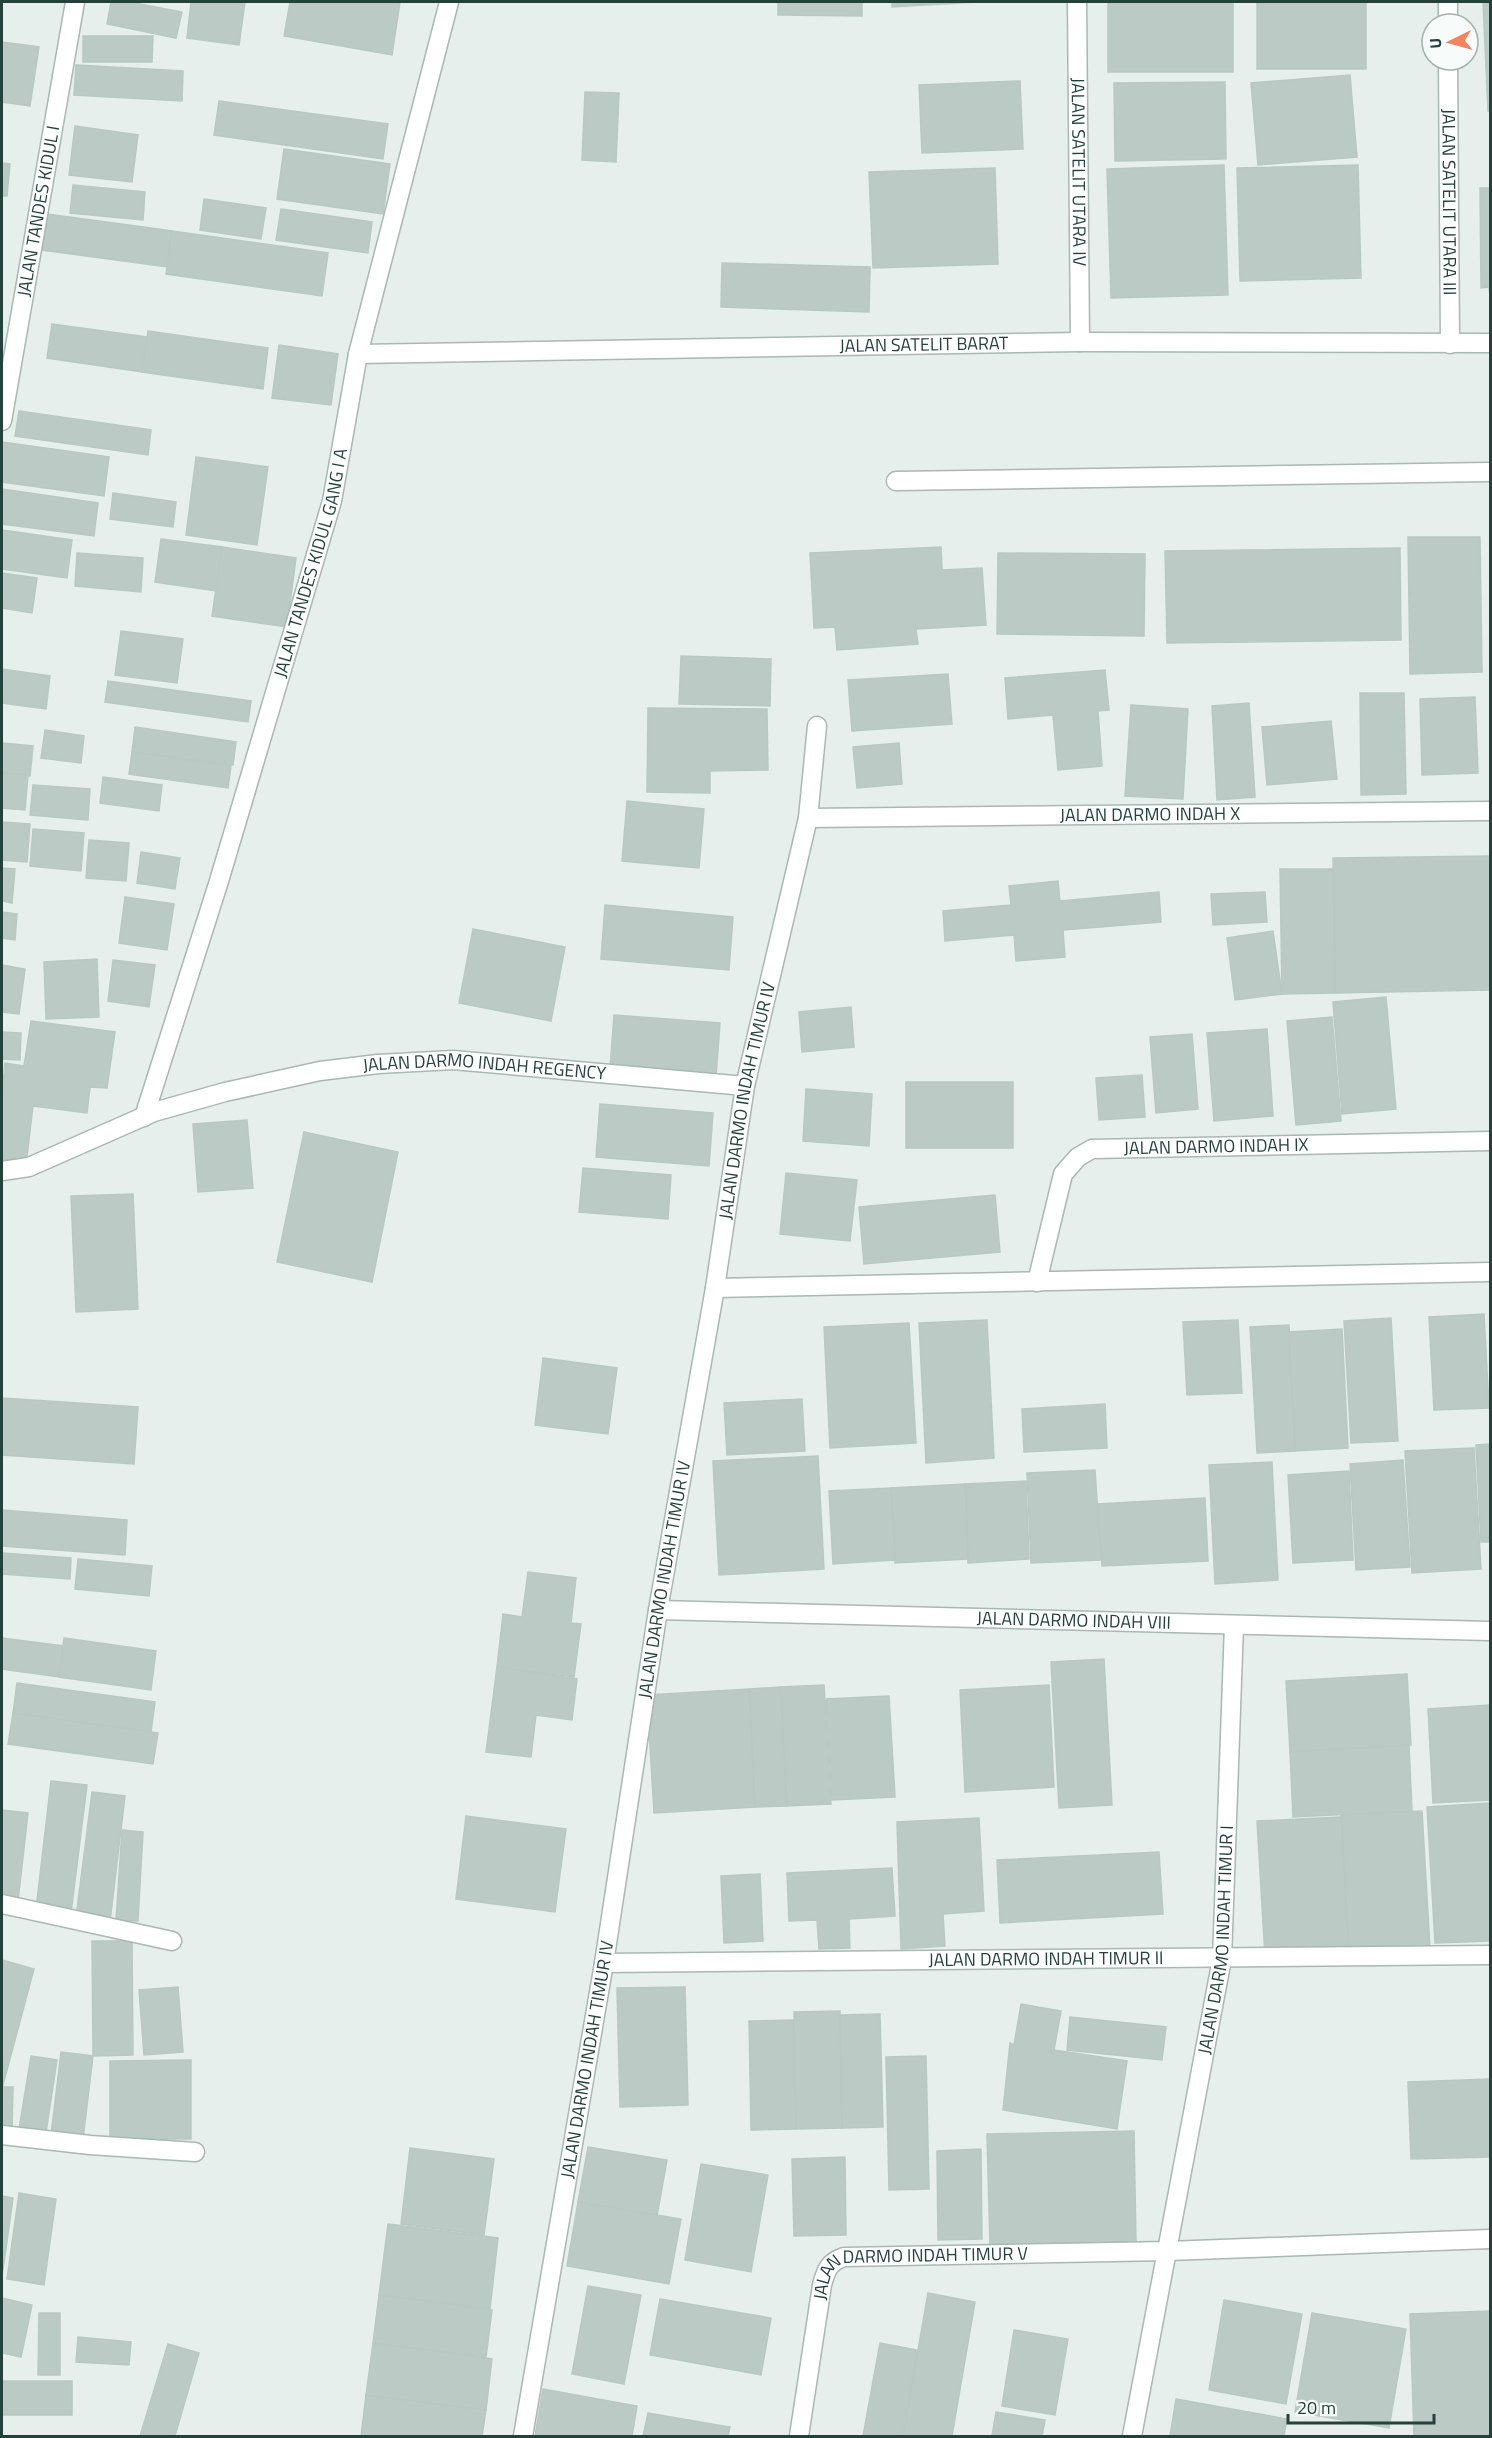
<svg xmlns="http://www.w3.org/2000/svg" width="1492" height="2438" viewBox="0 0 1492 2438" font-family="'Titillium Web',sans-serif">
  <rect width="100%" height="100%" fill="#e6efeb"/>
  <g fill="#bbcac4" stroke="#b8c9c2" stroke-width="1.5">
    <polygon points="111,2 130,2 182,12 176,38 107,24"/>
    <polygon points="191,2 245,2 239,45 187,38"/>
    <polygon points="290,2 400,2 392,55 284,36"/>
    <polygon points="778,2 862,2 862,16 778,15"/>
    <polygon points="892,2 977,2 892,7"/>
    <rect x="1108" y="2" width="125" height="70"/>
    <rect x="1257" y="2" width="109" height="67"/>
    <polygon points="1483,2 1490,2 1490,111 1488,111"/>
    <polygon points="83,36 153,36 152,62 83,62"/>
    <polygon points="2,42 39,47 30,106 2,102"/>
    <polygon points="76,65 183,71 182,101 74,95"/>
    <polygon points="1350,75 1357,157 1258,165 1251,83"/>
    <polygon points="1020,81 1023,149 922,153 919,85"/>
    <polygon points="1225,82 1226,159 1115,161 1114,83"/>
    <polygon points="585,92 619,93 616,162 582,160"/>
    <polygon points="219,101 388,124 383,159 214,135"/>
    <polygon points="75,126 138,135 132,182 69,175"/>
    <polygon points="284,149 390,164 383,214 277,199"/>
    <polygon points="2,163 10,164 7,196 2,196"/>
    <polygon points="1224,165 1228,295 1111,298 1107,169"/>
    <polygon points="1358,165 1361,278 1240,281 1237,168"/>
    <polygon points="995,168 998,264 873,268 869,172"/>
    <polygon points="73,185 145,192 143,220 70,213"/>
    <polygon points="1480,188 1490,188 1490,296 1489,287 1481,288"/>
    <polygon points="204,199 266,208 261,239 200,230"/>
    <polygon points="281,209 372,222 368,253 276,240"/>
    <polygon points="47,214 172,231 167,267 42,250"/>
    <polygon points="172,231 328,253 322,296 166,274"/>
    <polygon points="722,263 870,267 869,312 721,307"/>
    <polygon points="52,324 147,337 142,372 47,358"/>
    <polygon points="148,331 268,348 263,389 142,372"/>
    <polygon points="279,345 338,354 331,405 272,398"/>
    <polygon points="19,411 151,430 148,455 15,436"/>
    <polygon points="2,442 109,457 104,496 2,482"/>
    <polygon points="196,457 268,467 257,545 186,535"/>
    <polygon points="2,489 98,503 94,536 2,524"/>
    <polygon points="113,493 176,502 173,527 110,519"/>
    <polygon points="2,530 72,540 67,578 2,569"/>
    <polygon points="1408,537 1480,537 1482,672 1410,674"/>
    <polygon points="161,539 222,547 216,591 155,582"/>
    <polygon points="222,547 296,558 287,627 212,616"/>
    <polygon points="941,547 942,570 982,568 986,625 916,629 918,644 837,650 835,627 814,628 810,553"/>
    <polygon points="1400,548 1401,640 1167,643 1165,551"/>
    <polygon points="77,553 143,558 141,592 75,586"/>
    <polygon points="998,553 1145,554 1144,636 997,634"/>
    <polygon points="2,573 37,578 32,613 2,608"/>
    <polygon points="121,631 183,639 177,683 115,675"/>
    <polygon points="681,656 771,659 770,706 679,704"/>
    <polygon points="2,669 50,676 46,709 2,703"/>
    <polygon points="1105,670 1109,710 1098,711 1102,766 1058,770 1053,715 1008,719 1005,678"/>
    <polygon points="948,674 952,724 852,731 848,680"/>
    <polygon points="108,681 251,701 248,722 105,702"/>
    <polygon points="1360,693 1404,693 1406,794 1361,795"/>
    <polygon points="1475,697 1478,773 1422,775 1420,699"/>
    <polygon points="1249,703 1255,797 1217,800 1212,706"/>
    <polygon points="1131,705 1188,709 1183,799 1125,796"/>
    <polygon points="648,708 767,709 768,770 710,771 710,793 647,792"/>
    <polygon points="1331,721 1337,779 1267,785 1262,727"/>
    <polygon points="135,727 236,742 233,765 132,752"/>
    <polygon points="45,730 84,736 81,763 41,758"/>
    <polygon points="2,743 33,746 30,776 2,773"/>
    <polygon points="899,743 902,784 857,788 853,747"/>
    <polygon points="132,752 231,766 228,788 129,774"/>
    <polygon points="2,773 28,775 25,810 2,808"/>
    <polygon points="103,777 162,785 159,811 100,803"/>
    <polygon points="33,785 90,789 88,820 30,815"/>
    <polygon points="627,801 704,809 699,868 622,861"/>
    <polygon points="2,822 30,824 27,862 2,860"/>
    <polygon points="33,829 84,833 81,871 30,866"/>
    <polygon points="89,840 129,843 126,881 86,878"/>
    <polygon points="141,852 180,858 175,889 137,883"/>
    <polygon points="1490,856 1490,990 1335,993 1333,858"/>
    <polygon points="2,868 15,869 12,903 2,901"/>
    <polygon points="1280,869 1333,869 1335,993 1282,994"/>
    <polygon points="1058,881 1060,901 1159,892 1161,922 1063,930 1065,957 1016,961 1014,935 945,941 943,911 1011,905 1009,886"/>
    <polygon points="1265,892 1267,922 1213,925 1211,894"/>
    <polygon points="125,897 174,904 167,950 119,943"/>
    <polygon points="605,905 733,917 729,970 601,959"/>
    <polygon points="2,912 17,914 15,940 2,938"/>
    <polygon points="473,929 565,947 551,1021 459,1003"/>
    <polygon points="1273,931 1282,994 1235,1000 1227,938"/>
    <polygon points="97,959 99,1017 46,1019 44,962"/>
    <polygon points="113,960 155,965 149,1007 108,1001"/>
    <polygon points="2,965 25,969 19,1014 2,1012"/>
    <polygon points="1386,997 1396,1109 1342,1114 1333,1002"/>
    <polygon points="851,1007 854,1047 802,1052 799,1012"/>
    <polygon points="614,1015 720,1023 716,1076 610,1068"/>
    <polygon points="1332,1017 1341,1121 1296,1125 1287,1021"/>
    <polygon points="31,1021 115,1032 107,1088 90,1087 87,1113 33,1106 26,1165 2,1162 2,1094 5,1063 24,1066"/>
    <polygon points="1267,1029 1273,1116 1214,1121 1207,1033"/>
    <polygon points="2,1032 21,1033 20,1060 2,1059"/>
    <polygon points="1192,1034 1198,1109 1156,1113 1150,1037"/>
    <polygon points="1142,1075 1145,1117 1099,1120 1096,1078"/>
    <rect x="906" y="1082" width="107" height="66"/>
    <polygon points="806,1089 872,1094 869,1146 803,1141"/>
    <polygon points="600,1104 713,1113 709,1166 596,1157"/>
    <polygon points="247,1120 253,1188 198,1192 193,1124"/>
    <polygon points="304,1132 398,1152 372,1282 277,1262"/>
    <polygon points="583,1168 671,1175 668,1219 579,1212"/>
    <polygon points="786,1173 857,1180 850,1241 780,1234"/>
    <polygon points="133,1194 138,1309 76,1312 71,1196"/>
    <polygon points="995,1195 1000,1252 864,1264 859,1207"/>
    <polygon points="1484,1314 1489,1408 1434,1410 1429,1317"/>
    <polygon points="1391,1318 1398,1441 1351,1443 1344,1321"/>
    <polygon points="987,1320 994,1458 926,1463 919,1323"/>
    <polygon points="1238,1320 1242,1393 1187,1395 1183,1322"/>
    <polygon points="909,1323 916,1443 830,1448 824,1327"/>
    <polygon points="1289,1325 1295,1451 1257,1453 1250,1327"/>
    <polygon points="1342,1329 1348,1448 1295,1451 1289,1332"/>
    <polygon points="543,1358 617,1368 608,1434 535,1425"/>
    <polygon points="2,1398 138,1407 134,1464 2,1455"/>
    <polygon points="802,1399 805,1451 727,1455 724,1403"/>
    <polygon points="1105,1404 1107,1448 1024,1452 1022,1409"/>
    <polygon points="1490,1444 1490,1542 1481,1542 1476,1445"/>
    <polygon points="1474,1448 1481,1569 1412,1573 1405,1451"/>
    <polygon points="818,1456 824,1569 719,1575 713,1461"/>
    <polygon points="1403,1460 1410,1567 1356,1570 1350,1464"/>
    <polygon points="1272,1462 1278,1580 1215,1584 1209,1465"/>
    <polygon points="1095,1470 1101,1560 1031,1563 1027,1473"/>
    <polygon points="1349,1471 1353,1560 1293,1563 1288,1475"/>
    <polygon points="1026,1481 1029,1559 968,1563 965,1484"/>
    <polygon points="965,1484 968,1559 895,1563 891,1488"/>
    <polygon points="891,1488 895,1560 833,1564 829,1491"/>
    <polygon points="1205,1498 1208,1561 1102,1566 1098,1504"/>
    <polygon points="2,1510 127,1520 125,1555 2,1546"/>
    <polygon points="2,1553 71,1558 70,1579 2,1574"/>
    <polygon points="78,1559 152,1566 149,1596 75,1589"/>
    <polygon points="528,1572 576,1578 571,1623 581,1624 574,1677 497,1667 503,1614 522,1617"/>
    <polygon points="2,1638 63,1646 59,1677 2,1669"/>
    <polygon points="64,1638 156,1651 151,1690 59,1677"/>
    <polygon points="1104,1659 1112,1805 1059,1808 1051,1662"/>
    <polygon points="497,1667 577,1679 572,1720 536,1715 531,1757 486,1752"/>
    <polygon points="1407,1674 1411,1745 1290,1752 1286,1681"/>
    <polygon points="17,1683 155,1702 151,1732 13,1713"/>
    <polygon points="824,1685 831,1804 787,1806 780,1687"/>
    <polygon points="1049,1685 1054,1787 965,1792 960,1690"/>
    <polygon points="780,1687 787,1806 755,1807 749,1689"/>
    <polygon points="749,1689 755,1807 654,1813 647,1695"/>
    <polygon points="889,1696 895,1797 832,1800 826,1699"/>
    <polygon points="1490,1705 1490,1800 1433,1803 1428,1709"/>
    <polygon points="13,1713 158,1733 153,1764 8,1744"/>
    <polygon points="1409,1745 1412,1811 1293,1817 1290,1752"/>
    <polygon points="51,1781 87,1785 71,1913 36,1909"/>
    <polygon points="92,1792 125,1796 110,1922 76,1917"/>
    <polygon points="1490,1803 1490,1941 1435,1943 1427,1807"/>
    <polygon points="2,1810 28,1813 18,1901 2,1899"/>
    <polygon points="1422,1811 1430,1948 1349,1952 1341,1815"/>
    <polygon points="466,1816 566,1829 555,1912 456,1899"/>
    <polygon points="1341,1817 1349,1952 1265,1956 1257,1821"/>
    <polygon points="979,1818 984,1911 943,1914 945,1946 901,1949 897,1822"/>
    <polygon points="122,1830 143,1832 138,1921 116,1920"/>
    <polygon points="1159,1852 1163,1914 1000,1923 997,1860"/>
    <polygon points="892,1868 895,1916 849,1919 850,1948 819,1949 817,1920 789,1921 787,1873"/>
    <polygon points="760,1874 763,1941 724,1943 721,1876"/>
    <polygon points="92,1941 132,1941 133,2055 93,2056"/>
    <polygon points="2,1960 34,1969 3,2085 2,2084"/>
    <polygon points="178,1987 183,2052 144,2055 139,1990"/>
    <polygon points="685,1987 688,2105 620,2107 617,1988"/>
    <polygon points="1021,2004 1061,2011 1054,2050 1127,2061 1117,2129 1003,2110 1010,2043 1014,2045"/>
    <polygon points="840,2011 842,2128 796,2129 794,2012"/>
    <polygon points="880,2014 883,2127 842,2128 840,2015"/>
    <polygon points="1070,2017 1166,2027 1162,2060 1067,2050"/>
    <polygon points="794,2020 796,2129 751,2130 749,2021"/>
    <polygon points="61,2052 93,2056 83,2139 51,2135"/>
    <polygon points="31,2056 57,2060 46,2133 19,2129"/>
    <polygon points="926,2056 929,2189 889,2190 886,2057"/>
    <polygon points="191,2060 191,2139 110,2139 110,2061"/>
    <polygon points="1490,2079 1490,2157 1411,2159 1408,2082"/>
    <polygon points="2,2087 13,2087 12,2132 2,2131"/>
    <polygon points="1134,2131 1136,2243 990,2246 987,2134"/>
    <polygon points="588,2147 667,2160 657,2216 578,2202"/>
    <polygon points="410,2148 494,2159 484,2235 401,2224"/>
    <polygon points="981,2149 982,2239 938,2240 937,2151"/>
    <polygon points="845,2157 846,2235 794,2236 792,2159"/>
    <polygon points="701,2164 768,2175 751,2272 685,2260"/>
    <polygon points="19,2193 56,2199 44,2285 7,2279"/>
    <polygon points="2,2196 13,2198 2,2277"/>
    <polygon points="578,2202 681,2219 669,2284 567,2266"/>
    <polygon points="388,2224 498,2238 490,2309 379,2295"/>
    <polygon points="588,2286 641,2295 624,2384 572,2374"/>
    <polygon points="928,2293 975,2302 952,2436 903,2436"/>
    <polygon points="379,2295 492,2310 486,2357 373,2343"/>
    <polygon points="2,2298 32,2305 21,2357 2,2353"/>
    <polygon points="660,2299 771,2318 761,2375 650,2355"/>
    <polygon points="1224,2300 1302,2314 1286,2404 1209,2390"/>
    <polygon points="1490,2311 1490,2436 1414,2436 1410,2314"/>
    <polygon points="39,2313 60,2313 60,2375 38,2375"/>
    <polygon points="1312,2313 1406,2329 1389,2428 1295,2412"/>
    <polygon points="1014,2330 1068,2339 1055,2415 1002,2406"/>
    <polygon points="78,2337 131,2342 129,2365 76,2362"/>
    <polygon points="373,2343 492,2359 486,2410 366,2395"/>
    <polygon points="880,2343 917,2350 903,2436 863,2436"/>
    <polygon points="168,2344 199,2353 175,2436 140,2436"/>
    <rect x="2" y="2381" width="70" height="34"/>
    <polygon points="543,2389 637,2406 632,2436 535,2436"/>
    <polygon points="366,2395 486,2410 482,2436 361,2436"/>
    <polygon points="1176,2399 1287,2419 1284,2436 1170,2436"/>
    <polygon points="996,2412 1045,2420 1042,2436 992,2436"/>
    <polygon points="648,2413 730,2427 728,2436 643,2436"/>
  </g>
  <g fill="none" stroke-linecap="round" stroke-linejoin="round">
    <g stroke="#a8b8b2" stroke-width="21">
      <g id="minor">
        <path id="s1" d="M1077,2L1080,342"/>
        <polyline points="1448,24 1448,2"/>
        <path id="s2" d="M1448,60L1450,344"/>
        <path id="s3" d="M358,354L1080,342L1490,343"/>
        <path id="s4" d="M2,421L75,2"/>
        <polyline points="896,481 1490,472"/>
        <path id="s5" d="M808,818L1490,811"/>
        <path id="s6" d="M144,1117L219,881L332,501L358,354L449,2"/>
        <path id="s7" d="M2,1171L29,1167L154,1112L225,1092L320,1071L378,1064L453,1060L745,1086"/>
        <path id="s8" d="M1037,1282L1063,1174L1078,1157L1092,1149L1490,1141"/>
        <polyline points="715,1288 1490,1272"/>
        <path id="s9" d="M658,1610L1490,1631"/>
        <polyline points="2,1904 172,1941"/>
        <path id="s10" d="M604,1963L1490,1955"/>
        <polyline points="2,2135 90,2145 195,2152"/>
        <path id="s11" d="M523,2436L604,1963L658,1610L715,1288L745,1086L808,818L817,726"/>
        <path id="s12" d="M799,2436L822,2285C826,2270 829,2262 844,2257L1168,2251L1490,2239"/>
        <path id="s13" d="M1132,2436L1222,1959L1234,1625"/>
      </g>
    </g>
    <use href="#minor" stroke="#fff" stroke-width="18"/>
  </g>
  <g text-anchor="middle" stroke-width="4.5" stroke-linejoin="round" paint-order="stroke">
    <g font-size="18" fill="#24423a" stroke="#f7fbf9">
      <text dy="6" stroke="none"><textPath href="#s1" startOffset="170">JALAN SATELIT UTARA IV</textPath></text>
      <text dy="6" stroke="none"><textPath href="#s2" startOffset="142">JALAN SATELIT UTARA III</textPath></text>
      <text dy="6" stroke="none"><textPath href="#s4" startOffset="213">JALAN TANDES KIDUL I</textPath></text>
      <text dy="6" stroke="none"><textPath href="#s3" startOffset="566">JALAN SATELIT BARAT</textPath></text>
      <text dy="6" stroke="none"><textPath href="#s6" startOffset="579">JALAN TANDES KIDUL GANG I A</textPath></text>
      <text dy="6" stroke="none"><textPath href="#s5" startOffset="342">JALAN DARMO INDAH X</textPath></text>
      <text dy="6" stroke="none"><textPath href="#s7" startOffset="500">JALAN DARMO INDAH REGENCY</textPath></text>
      <text dy="6" stroke="none"><textPath href="#s11" startOffset="1354">JALAN DARMO INDAH TIMUR IV</textPath></text>
      <text dy="6" stroke="none"><textPath href="#s8" startOffset="274">JALAN DARMO INDAH IX</textPath></text>
      <text dy="6" stroke="none"><textPath href="#s11" startOffset="868">JALAN DARMO INDAH TIMUR IV</textPath></text>
      <text dy="6" stroke="none"><textPath href="#s9" startOffset="416">JALAN DARMO INDAH VIII</textPath></text>
      <text dy="6" stroke="none"><textPath href="#s13" startOffset="504">JALAN DARMO INDAH TIMUR I</textPath></text>
      <text dy="6" stroke="none"><textPath href="#s10" startOffset="442">JALAN DARMO INDAH TIMUR II</textPath></text>
      <text dy="6" stroke="none"><textPath href="#s11" startOffset="382">JALAN DARMO INDAH TIMUR IV</textPath></text>
      <text dy="6" stroke="none"><textPath href="#s12" startOffset="256">JALAN DARMO INDAH TIMUR V</textPath></text>
    </g>
  </g>
  <rect width="1492" height="2438" fill="none" stroke="#24423a" stroke-width="6"/>
  <g transform="translate(1450 42) rotate(265)"><circle r="28" fill="#f7fbf9" stroke="#a3b1ad" stroke-width="1.5"/>
  <path d="M0-4.5L10 22L0 15L-10 22Z" fill="#f4845f"/>
  <text y="-9" font-size="16" font-weight="bold" text-anchor="middle" fill="#24423a">U</text>
  </g>
  <path d="M1288 2414v9h146v-9" fill="none" stroke="#24423a" stroke-width="3"/>
  <text x="1297" y="2414" font-size="18" fill="#24423a" stroke="#f7fbf9" stroke-width="4.5" paint-order="stroke">20 m</text>
</svg>
